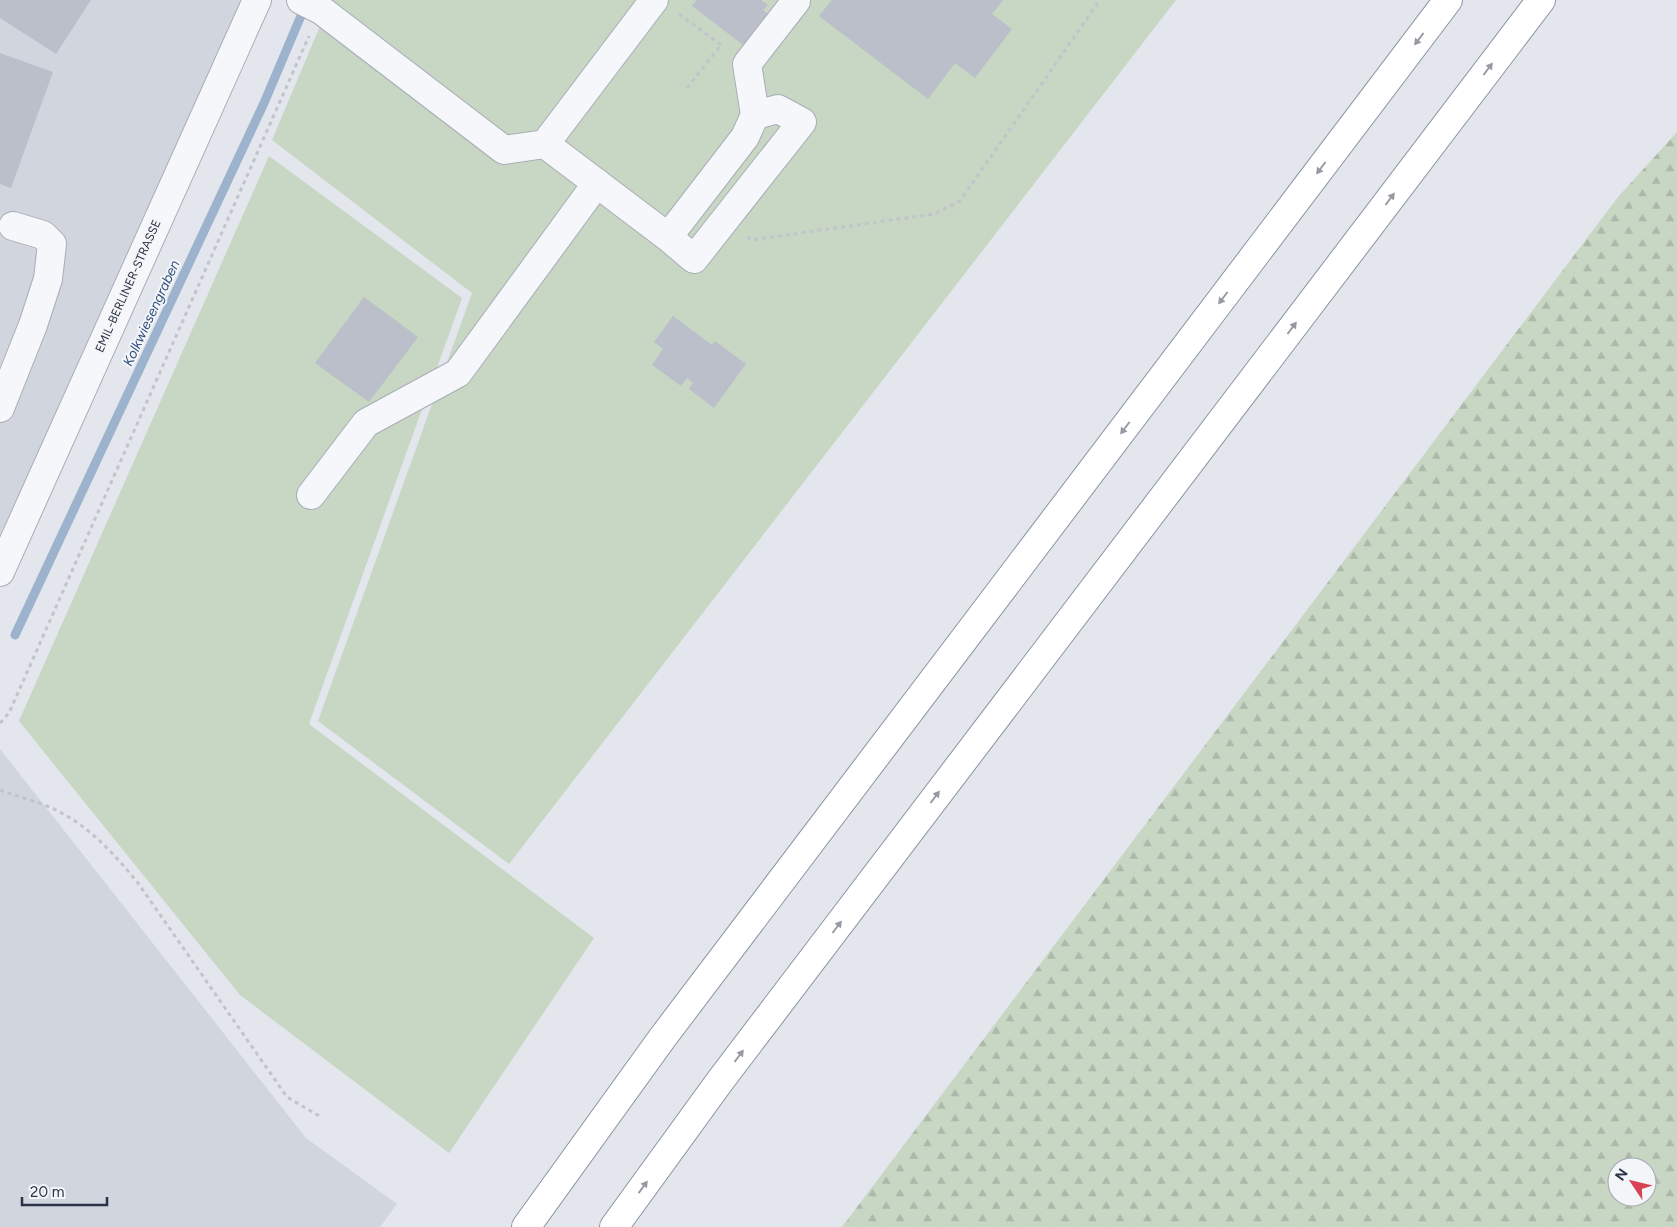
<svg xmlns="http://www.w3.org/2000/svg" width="1677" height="1227" viewBox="0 0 1677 1227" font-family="Figtree,sans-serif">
  <defs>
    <pattern id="forest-firs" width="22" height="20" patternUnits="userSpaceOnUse" patternTransform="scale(1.25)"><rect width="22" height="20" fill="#c8d6c4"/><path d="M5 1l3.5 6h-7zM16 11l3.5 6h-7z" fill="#acb8aa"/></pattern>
  </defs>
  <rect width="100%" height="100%" fill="#e3e6ec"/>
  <g fill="#d1d5de">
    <polygon points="0,0 257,0 0,584"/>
    <polygon points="0,749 306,1138 397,1204 380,1227 0,1227"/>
  </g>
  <g fill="#c8d6c4">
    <polygon points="331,0 1176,0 509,864 318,721 472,293 272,140"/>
    <polygon points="269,156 462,298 309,724 594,938 449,1153 240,995 19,721"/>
  </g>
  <path fill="url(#forest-firs)" fill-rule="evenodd" d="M1677,132V1227H842L1618,197ZM1617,1167H1647V1197H1617Z"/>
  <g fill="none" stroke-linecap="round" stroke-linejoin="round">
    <polyline stroke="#9db3cd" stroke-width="9" points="15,635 264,103 306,4"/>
  </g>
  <g fill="#babfca">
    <polygon points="0,0 91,0 56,54 0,18"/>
    <polygon points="697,0 761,0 768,5 763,10 771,16 747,48 692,6"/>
    <polygon points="832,0 1003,0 992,14 1012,29 975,78 955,63 928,99 819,16"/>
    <polygon points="0,53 53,72 11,188 0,184"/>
    <polygon points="364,297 418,337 369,402 315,363"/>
    <polygon points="673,316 712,345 715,341 746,364 714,408 689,389 693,383 687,378 681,386 652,365 663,349 654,342"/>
  </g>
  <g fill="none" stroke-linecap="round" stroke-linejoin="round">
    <g stroke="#a8adb7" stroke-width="30">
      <g id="minor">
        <polyline points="301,0 321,10 504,150 545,144 654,0"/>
        <polyline points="755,115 747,64 796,1"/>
        <polyline points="545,144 668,237 745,137 755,115 778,109 802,122 694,259 668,237"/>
        <polyline points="0,408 33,325 48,279 52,244 43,235 13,226"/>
        <polyline points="311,495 366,423 458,373 597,183"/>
        <polyline points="0,572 257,0"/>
      </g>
    </g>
    <g stroke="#8a93a3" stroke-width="30">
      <g id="highway">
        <polyline points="526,1227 663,1037 1448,0"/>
        <polyline points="614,1227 720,1081 1541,0"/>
      </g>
    </g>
    <g stroke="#c1c4cb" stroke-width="3" stroke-dasharray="4 4" stroke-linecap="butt">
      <polyline points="679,14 724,47"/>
      <polyline points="687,88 721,45"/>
      <polyline points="747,237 751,240 934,214 960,201 1100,0"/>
      <polyline points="0,723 9,713 309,36"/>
      <path d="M0,790C19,797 40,802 58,811C91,828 115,855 138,883L287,1097L321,1117"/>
    </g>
    <use href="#minor" stroke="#f6f7fa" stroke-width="28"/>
    <use href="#highway" stroke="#fff" stroke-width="28"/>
  </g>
  <defs><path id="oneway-solid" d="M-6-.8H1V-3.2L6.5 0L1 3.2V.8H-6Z" transform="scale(1.25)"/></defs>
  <g fill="#9499a2">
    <use href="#oneway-solid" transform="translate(1419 39) rotate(127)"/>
    <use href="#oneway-solid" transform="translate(1488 69) rotate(-53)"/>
    <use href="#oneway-solid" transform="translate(1321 168) rotate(127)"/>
    <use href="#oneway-solid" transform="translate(1390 199) rotate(-53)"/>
    <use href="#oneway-solid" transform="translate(1223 298) rotate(127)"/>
    <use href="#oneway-solid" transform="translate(1292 328) rotate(-53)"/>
    <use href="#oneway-solid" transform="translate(1125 428) rotate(127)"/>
    <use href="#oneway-solid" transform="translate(935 797) rotate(-53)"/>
    <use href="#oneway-solid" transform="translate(837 927) rotate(-53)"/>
    <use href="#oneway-solid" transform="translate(739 1056) rotate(-53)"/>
    <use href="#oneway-solid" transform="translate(643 1187) rotate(-54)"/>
  </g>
  <g text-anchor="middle" stroke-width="4" stroke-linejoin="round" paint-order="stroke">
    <g font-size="12" fill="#2a3345" stroke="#f3f5f9">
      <text transform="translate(128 286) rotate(-66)" y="4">EMIL-BERLINER-STRASSE</text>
    </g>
    <g font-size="14" font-style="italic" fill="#31507c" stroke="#f3f5f9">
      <text transform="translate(151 313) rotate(-65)" y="5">Kolkwiesengraben</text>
    </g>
  </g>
  <g transform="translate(1632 1182) rotate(305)"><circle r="24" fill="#f3f5f9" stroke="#a3a7b1"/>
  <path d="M0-4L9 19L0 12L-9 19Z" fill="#d64355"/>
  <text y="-8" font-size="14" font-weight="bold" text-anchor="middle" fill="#2a3345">N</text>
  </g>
  <path d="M22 1197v8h85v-8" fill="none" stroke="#2a3345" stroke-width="2.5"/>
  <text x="30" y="1197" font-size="15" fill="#2a3345" stroke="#f3f5f9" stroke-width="4" paint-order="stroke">20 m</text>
</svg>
